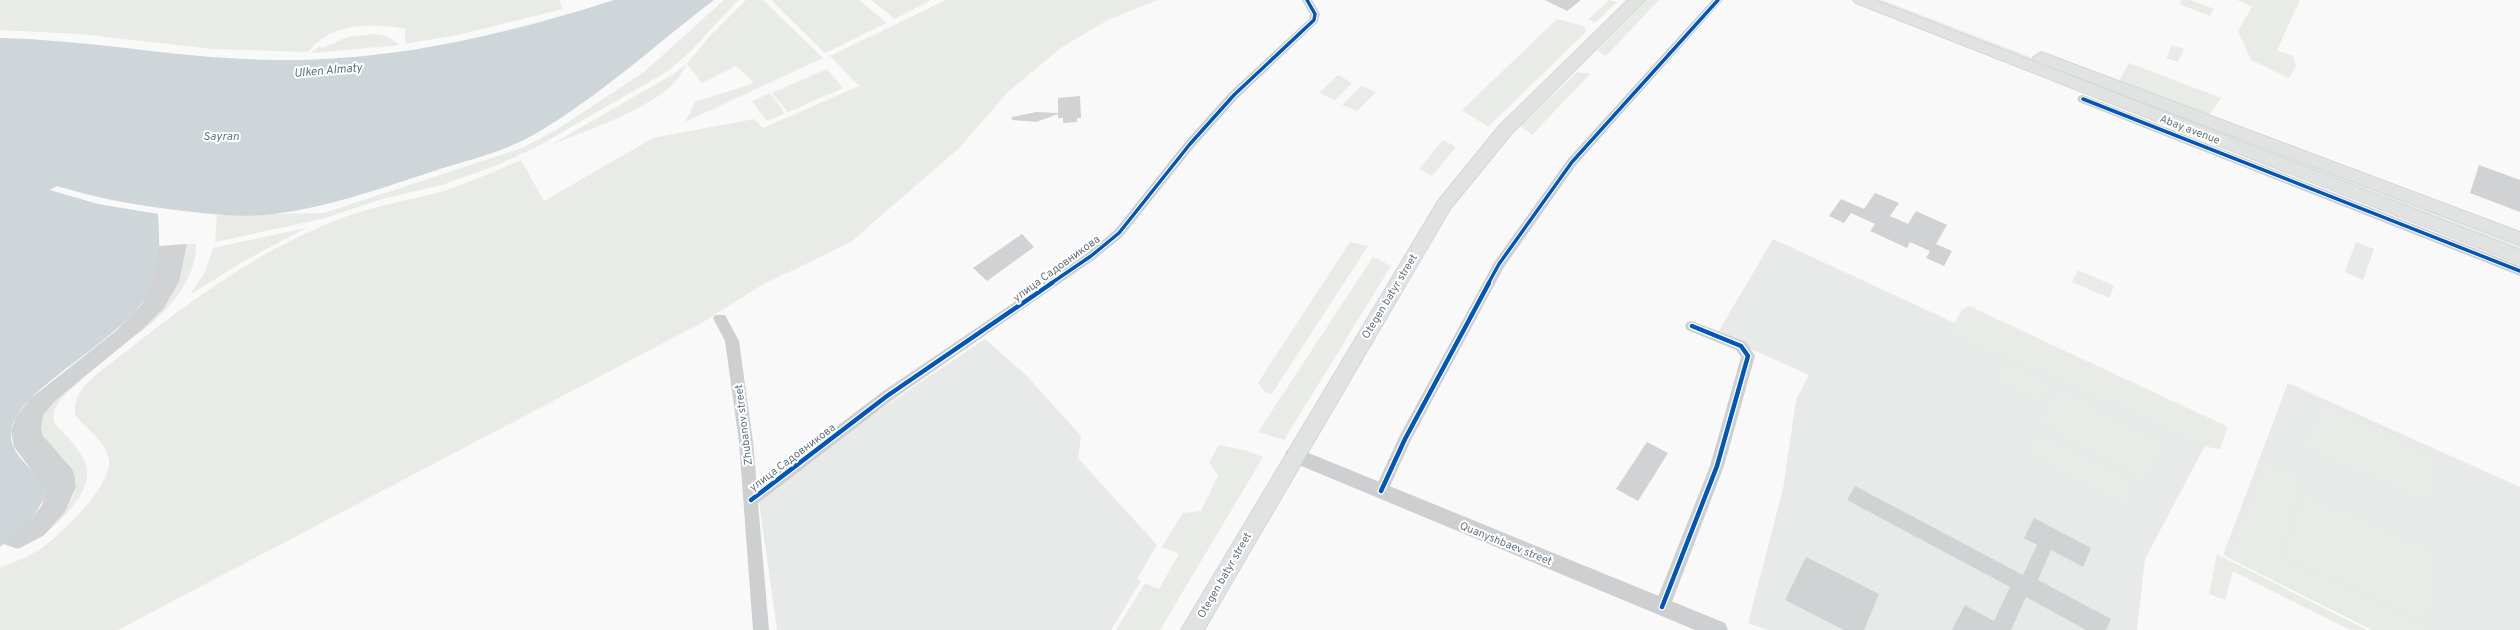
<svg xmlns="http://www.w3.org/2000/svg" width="2520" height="630" viewBox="0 0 2520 630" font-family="Overpass,sans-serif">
  <rect width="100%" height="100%" fill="#f9f9f9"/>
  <g fill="#e8e9e9">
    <polygon points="1773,239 1972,331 2216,425 2145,559 2137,630 1767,630 1748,623 1783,489 1796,400 1809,375 1717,334"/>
    <polygon points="2356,242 2374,249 2363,280 2345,272"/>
    <polygon points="985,339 1026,375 1081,436 1078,458 1157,545 1137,579 1141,581 1111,630 777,630 759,502 842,435"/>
    <polygon points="2288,383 2520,487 2520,630 2372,630 2223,555"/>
  </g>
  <g fill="#e8ebe6">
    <path d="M0,0H559L563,9L462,34L405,44V29C381,24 348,23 326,36C319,40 313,47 307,52L213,49L80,34L0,30Z"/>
    <polygon points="724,0 738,0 690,52 668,71 542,144 500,164 442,185 382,199 322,219 215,242 217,215 324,213 522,148 556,130 644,72"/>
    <path d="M746,0H763L823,58L685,122L695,102L754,83L736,66L702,83L687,64C683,70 680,77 675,82C649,110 584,131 549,146L675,73L687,64L709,37Z"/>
    <polygon points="771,0 859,0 887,23 825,53"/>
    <polygon points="871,0 931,0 895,19"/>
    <path d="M946,0H1157L1108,20L1062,47L1008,92L959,148L851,242L760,286L703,322L118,630H0V568C13,562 27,557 39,550C60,535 112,487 109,460C107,443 87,429 76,416C68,389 106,368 124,353C191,300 262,248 342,218C372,207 403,201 433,194C463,186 492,172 521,160L544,201L653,138L754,119L763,128L859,86L830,56Z"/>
    <polygon points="1609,0 1617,2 1595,23 1589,19"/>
    <polygon points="1646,0 1659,0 1606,56 1597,51"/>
    <polygon points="1873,0 1882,0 2520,246 2520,250"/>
    <polygon points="2182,0 2190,0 2214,9 2210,16 2179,4"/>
    <polygon points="2237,0 2300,0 2277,50 2293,56 2296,66 2289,78 2251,60 2238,31 2252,7"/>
    <polygon points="1557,19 1584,26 1586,32 1488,127 1462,110"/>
    <polygon points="374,34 386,36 400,45 311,53 320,46 322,48 348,37"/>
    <polygon points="2172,45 2184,49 2178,62 2166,58"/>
    <polygon points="2129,63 2221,98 2210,114 2200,114 2119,81"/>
    <polygon points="827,69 843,88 788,112 772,93"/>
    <polygon points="1577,72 1590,74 1532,135 1520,126"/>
    <polygon points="1338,75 1352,83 1335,100 1319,93"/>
    <polygon points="1361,86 1376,92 1357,111 1342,105"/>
    <polygon points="770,93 785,113 767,121 752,101"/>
    <polygon points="1443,140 1456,147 1432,176 1419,169"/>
    <polygon points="306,228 244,261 191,294 205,272 213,248"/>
    <polygon points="1350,242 1368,246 1271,395 1265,392 1258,383"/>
    <path d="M187,244H196C196,286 162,316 132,339C168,308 178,291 187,244Z"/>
    <polygon points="1373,257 1391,266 1284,440 1258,432"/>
    <polygon points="2078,270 2114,286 2109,298 2072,282"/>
    <polygon points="1969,306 2224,425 2227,429 2220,449 2211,448 2039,370 1953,336 1951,329 1962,310"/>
    <polygon points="2006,361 2051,385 2040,403 1995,379"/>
    <path d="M81,380C69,392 48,405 55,424C65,435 78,447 84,460C99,487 60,521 43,536C55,523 73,506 76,486C79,458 30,444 43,416C50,401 68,390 81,380Z"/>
    <polygon points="2059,389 2164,446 2144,480 2038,421"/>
    <polygon points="2319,405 2437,459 2430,502 2305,448"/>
    <polygon points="2038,432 2135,482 2125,503 2027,452"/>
    <polygon points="1219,445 1248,451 1263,457 1160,630 1116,630 1145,583 1159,589 1179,554 1162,547 1183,513 1201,511 1218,476 1209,462"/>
    <polygon points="2265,462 2299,477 2281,559 2433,630 2376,630 2230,555"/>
    <polygon points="2302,494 2439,555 2428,621 2286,556"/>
    <polygon points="2217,554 2367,630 2350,630 2233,571 2225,600 2209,594"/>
  </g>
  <path fill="#ced6d9" d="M614,0H714C655,45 600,96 535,134C504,152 467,160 434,171C379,189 321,210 263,215C237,217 210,214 184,211C140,206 99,199 57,186L50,190L98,204L158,214C159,234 161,257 156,277C139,338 8,387 11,437C12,458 38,471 46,489C42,514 18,532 0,547V38C92,40 182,59 274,60C391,62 504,35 614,0Z"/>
  <g fill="#d0d2d3">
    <polygon points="1545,0 1581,0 1567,11"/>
    <polygon points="1080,96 1081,118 1077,118 1077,122 1063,123 1063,118 1058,118 1058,114 1036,122 1012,120 1012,117 1036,112 1058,113 1058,98"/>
    <polygon points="2479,165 2520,180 2520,212 2470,193"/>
    <polygon points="1875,193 1899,203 1890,216 1908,224 1916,211 1947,225 1936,244 1952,251 1944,266 1926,258 1930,251 1910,242 1907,248 1870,231 1875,224 1851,213 1844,223 1829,216 1841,199 1864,209"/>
    <polygon points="1022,234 1034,247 987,281 973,268"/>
    <polygon points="187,244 179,282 163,309 144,328 56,400 43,415 41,428 43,436 72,469 75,477 76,487 65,512 43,536 18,549 4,544 36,513 42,505 46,489 14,447 11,431 16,417 30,399 117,330 142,304 155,278 159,246"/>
    <polygon points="1647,442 1668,453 1638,501 1616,489"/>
    <polygon points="1855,486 2023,575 2037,545 2024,538 2034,518 2091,548 2083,567 2051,550 2038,580 2111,619 2106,630 2086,630 2026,597 2011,630 1952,630 1965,605 1994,621 2010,587 1847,500"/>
    <polygon points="1806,557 1879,594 1864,630 1844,630 1785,600"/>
  </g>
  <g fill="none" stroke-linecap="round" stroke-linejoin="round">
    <g stroke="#d5d6d7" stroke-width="2">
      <g id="secondary">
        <polygon points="1628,0 1645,0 1512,133 1450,209 1204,630 1181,630 1438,201 1500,125"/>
        <polygon points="1853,0 1875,0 2520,250 2520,264 1856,3"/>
        <polygon points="2041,52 2520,232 2520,245 2035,61 2033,57"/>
      </g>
    </g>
    <g fill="#cecfd0" fill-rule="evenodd">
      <polygon points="1302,0 1312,0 1320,14 1318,22 1238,98 1194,147 1123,236 1095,259 892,400 758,503 769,630 753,630 739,442 725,341 713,318 715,315 725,315 739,341 753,442 757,487 882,392 1087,253 1115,230 1186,141 1230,92 1309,19 1310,14"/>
      <polygon points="1712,0 1723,0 1576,165 1504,267 1411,440 1386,495 1381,497 1376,495 1374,491 1400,435 1495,261 1568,159"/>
      <polygon points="2083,95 2520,266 2520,276 2079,102 2077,99 2079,96"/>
      <polygon points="1692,321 1746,342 1755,356 1724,466 1670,607 1667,612 1662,614 1657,612 1654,607 1710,466 1741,357 1736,350 1687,330 1685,326 1687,322"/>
    </g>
    <polygon fill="#cecfd0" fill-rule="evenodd" points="1294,447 1725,623 1728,630 1695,630 1287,460 1285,455 1287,450"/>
    <use href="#secondary" fill="#e1e2e2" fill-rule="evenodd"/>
    <g stroke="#fff" stroke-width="5.5">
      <g id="cycleway-far1">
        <polyline points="2083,99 2520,271"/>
        <polyline points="1050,284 1091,256 1119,233 1190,144 1234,95 1314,20 1315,14 1307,0"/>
        <polyline points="1488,284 1499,264 1572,162 1718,0"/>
      </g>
    </g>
    <g stroke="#fff" stroke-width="7">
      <g id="cycleway">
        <polyline points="1381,491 1405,439 1489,283"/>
        <polyline points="751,500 887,396 1052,283"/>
        <polyline points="1662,607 1717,466 1748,356 1741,346 1692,326"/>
      </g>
    </g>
    <use href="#cycleway-far1" stroke="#0057b8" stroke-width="3.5"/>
    <use href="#cycleway" stroke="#0057b8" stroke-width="4.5"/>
  </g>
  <g text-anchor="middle" stroke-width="4" stroke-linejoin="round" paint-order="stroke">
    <g font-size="11" fill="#657683" stroke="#fff">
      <text transform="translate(2190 129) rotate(21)" y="4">Abay avenue</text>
      <text transform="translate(1056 268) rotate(-36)" y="4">улица Садовникова</text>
      <text transform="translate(1389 296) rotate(-59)" y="4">Otegen batyr street</text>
      <text transform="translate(743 425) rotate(-97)" y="4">Zhubanov street</text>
      <text transform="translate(792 457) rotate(-37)" y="4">улица Садовникова</text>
      <text transform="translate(1506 543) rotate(22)" y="4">Quanyshbaev street</text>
      <text transform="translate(1224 575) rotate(-60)" y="4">Otegen batyr street</text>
    </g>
    <g font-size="12" font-style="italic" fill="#60757c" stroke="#fff">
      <text transform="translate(328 70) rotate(-5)" y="4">Ulken Almaty</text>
      <text x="221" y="140">Sayran</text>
    </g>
  </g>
</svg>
